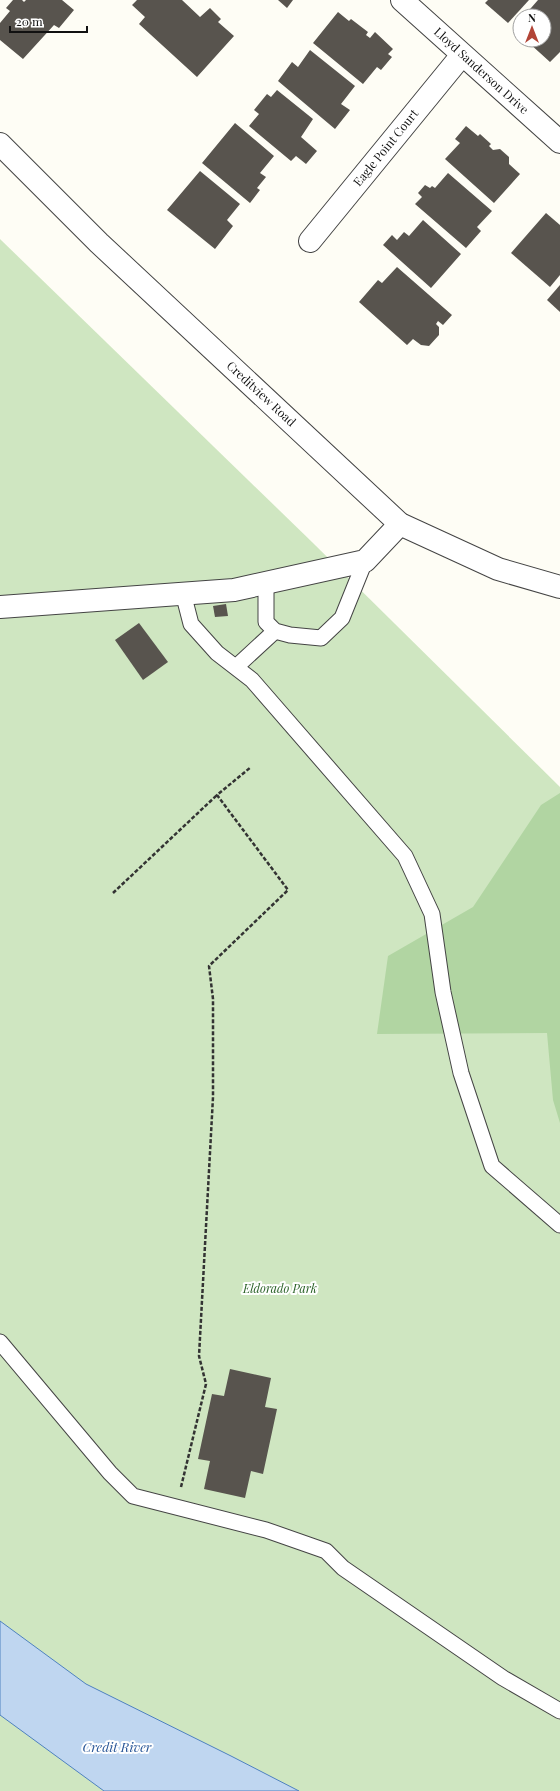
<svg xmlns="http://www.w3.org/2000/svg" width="560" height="1791" viewBox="0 0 560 1791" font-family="'Playfair Display',serif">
  <rect width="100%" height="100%" fill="#fefdf5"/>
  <polygon fill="#cfe6c1" points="0,239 313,543 560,787 560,1791 0,1791"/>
  <polygon fill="#b1d5a2" points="560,793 560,1123 553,1100 547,1033 377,1034 388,956 473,907 541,805"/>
  <polygon fill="#bfd6f0" stroke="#4e81bf" points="0,1621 86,1684 231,1756 299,1791 104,1791 0,1715"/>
  <g fill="#58544e">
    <polygon points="13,0 22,0 24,2 26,0 62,0 74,10 59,28 54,25 23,59 0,40 0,23 10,11 6,8"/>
    <polygon points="137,0 182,0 200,17 210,8 221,19 218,22 234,36 197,77 139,24 145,17 132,5"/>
    <polygon points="278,0 293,0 287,8"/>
    <polygon points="488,0 529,0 508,23 485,3"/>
    <polygon points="538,0 560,0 560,52 550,62 529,43 531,40 544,40 544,16 524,16"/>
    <polygon points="338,12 349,21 351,19 368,32 366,35 370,38 375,32 393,49 388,54 392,57 381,70 377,67 363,84 313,43"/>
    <polygon points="310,50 355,86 341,104 350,110 335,129 278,81 292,62 298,67"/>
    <polygon points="277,90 313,119 301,137 317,151 306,164 296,156 291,161 249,126 259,114 254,110 267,94 271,97"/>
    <polygon points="235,123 274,156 260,173 266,177 257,188 260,190 250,203 202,163"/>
    <polygon points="466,126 478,136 480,134 491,144 489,146 493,150 500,149 509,157 509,164 520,174 494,203 445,159 460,143 455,139"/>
    <polygon points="200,171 240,204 227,220 233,226 215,249 167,210"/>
    <polygon points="448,173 492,211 477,227 481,231 466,248 415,204 422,197 418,193 425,185 430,188 432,186 435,188"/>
    <polygon points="546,213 560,225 560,275 550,287 511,253"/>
    <polygon points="423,220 461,254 431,288 383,245 392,235 397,240 404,232 409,236"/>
    <polygon points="397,267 452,315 443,325 438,321 436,324 439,327 439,335 429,346 421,345 413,339 407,345 359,302 378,280 382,283"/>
    <polygon points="560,285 560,312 547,300"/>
    <polygon points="226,604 228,616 215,617 213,606"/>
    <polygon points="139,623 168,662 143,680 115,640"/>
    <polygon points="230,1369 271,1378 265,1407 277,1409 263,1474 251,1471 245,1498 204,1489 210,1461 198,1459 212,1394 224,1396"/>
  </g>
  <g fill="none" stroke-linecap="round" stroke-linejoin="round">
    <g stroke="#444" stroke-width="17">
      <g id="service">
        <polyline points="266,582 266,622 275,631 290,635 321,638 342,618 365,561"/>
        <polyline points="183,593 191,624 217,653 252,680 405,856 432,914 443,992 461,1073 492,1166 560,1225"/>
        <polyline points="236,667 275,631"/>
        <polyline points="0,1342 110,1473 133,1496 266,1530 326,1551 343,1568 503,1678 560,1711"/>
      </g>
    </g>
    <g stroke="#444" stroke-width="24">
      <g id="minor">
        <polyline points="402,0 560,142"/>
        <polyline points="310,241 462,55"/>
        <polyline points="0,607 234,590 365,561 400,524"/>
      </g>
    </g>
    <g stroke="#444" stroke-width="24">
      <polyline id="tertiary" points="0,144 99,243 400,524 498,569 560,587"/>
    </g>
    <g stroke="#333" stroke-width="2.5" stroke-dasharray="4 2" stroke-linecap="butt">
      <polyline points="113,893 217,795"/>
      <polyline points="181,1487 206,1384 199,1356 213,1097 213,999 209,966 288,890 217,795 251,767"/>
    </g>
    <use href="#service" stroke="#fff" stroke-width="15"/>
    <use href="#minor" stroke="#fff" stroke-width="22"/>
    <use href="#tertiary" stroke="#fff" stroke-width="22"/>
  </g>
  <g text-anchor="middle" stroke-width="4" stroke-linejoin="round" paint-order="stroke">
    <g font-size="12" fill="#111" stroke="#fff">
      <text transform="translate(481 71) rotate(42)" y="4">Lloyd Sanderson Drive</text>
      <text transform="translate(386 148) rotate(-51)" y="4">Eagle Point Court</text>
      <text transform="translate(261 394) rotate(43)" y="4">Creditview Road</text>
    </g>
    <g font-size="12" font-style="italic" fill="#2a6227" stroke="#fff">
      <text x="280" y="1293">Eldorado Park</text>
    </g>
    <g font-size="13" font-style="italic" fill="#265496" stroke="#fff">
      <text x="117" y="1752">Credit River</text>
    </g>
  </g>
  <g transform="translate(532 28)"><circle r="19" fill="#ffffff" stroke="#a0a0a0"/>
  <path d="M0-3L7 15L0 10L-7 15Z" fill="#b24437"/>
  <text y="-6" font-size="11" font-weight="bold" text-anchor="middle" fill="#111111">N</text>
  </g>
  <path d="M10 26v6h77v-6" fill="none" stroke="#111111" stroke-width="2"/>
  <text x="16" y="26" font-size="12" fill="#111111" stroke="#ffffff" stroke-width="3" paint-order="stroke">20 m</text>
</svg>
